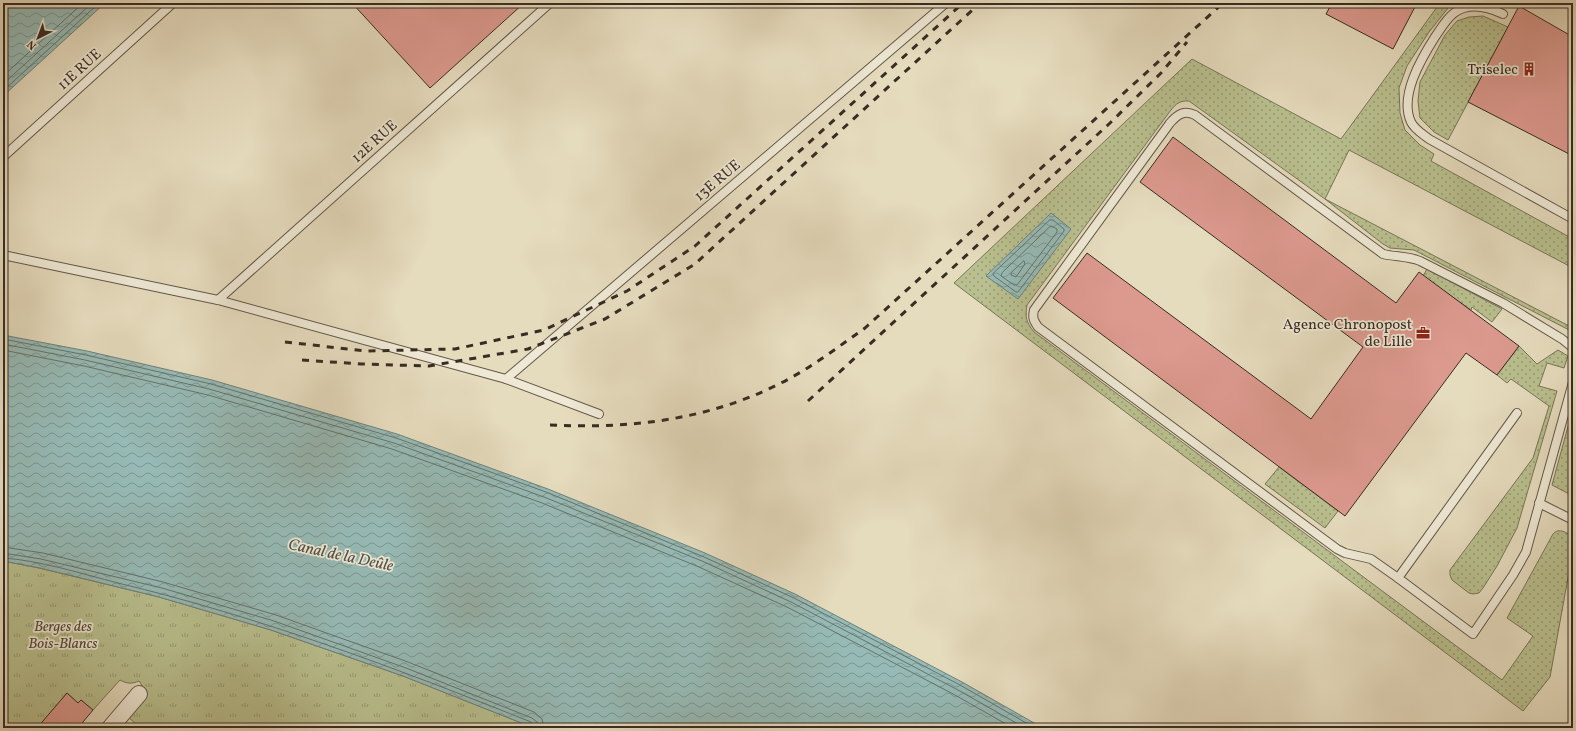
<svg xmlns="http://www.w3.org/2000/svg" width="1576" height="731" viewBox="0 0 1576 731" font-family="Vollkorn,serif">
  <defs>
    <pattern id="grass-dots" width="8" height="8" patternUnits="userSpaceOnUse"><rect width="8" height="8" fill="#b9bf8e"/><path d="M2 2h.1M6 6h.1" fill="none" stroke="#979b74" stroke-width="1.8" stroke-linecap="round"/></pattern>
    <pattern id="park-tufts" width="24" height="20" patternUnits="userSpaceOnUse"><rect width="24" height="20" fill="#b9bf8e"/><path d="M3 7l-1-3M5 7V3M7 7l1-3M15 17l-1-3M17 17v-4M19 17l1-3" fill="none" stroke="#979b74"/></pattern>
    <pattern id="water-waves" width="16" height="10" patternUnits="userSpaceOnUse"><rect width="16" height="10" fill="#96bab5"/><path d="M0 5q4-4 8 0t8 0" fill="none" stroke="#7b9793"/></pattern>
  </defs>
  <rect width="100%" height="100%" fill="#e5dbbd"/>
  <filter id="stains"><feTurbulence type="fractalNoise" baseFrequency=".005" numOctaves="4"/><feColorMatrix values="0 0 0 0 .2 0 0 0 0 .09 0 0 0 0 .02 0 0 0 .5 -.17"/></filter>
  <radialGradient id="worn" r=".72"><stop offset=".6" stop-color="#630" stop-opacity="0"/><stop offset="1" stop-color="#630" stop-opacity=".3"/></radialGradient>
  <g fill="url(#grass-dots)" stroke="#787658">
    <path d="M1440,3H1452L1429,32L1407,66L1399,88L1400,113L1405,130L1420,145L1434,154L1431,161L1573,239V268L1349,150L1325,199L1571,327L1573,325V332L1414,250L1390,248L1383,244L1325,199L1189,101C1178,100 1174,106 1168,114L1027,305C1025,317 1026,322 1034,332L1502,680L1533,636L1507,618L1553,534C1559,527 1567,533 1573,537V550L1550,677L1523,711L954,283L1192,59L1341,139Z"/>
    <polygon points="1483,16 1508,27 1448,140 1434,132 1420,118 1418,101 1420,82 1445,35 1457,21 1469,17"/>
    <polygon points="1427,269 1502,309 1492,322 1472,307 1471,310 1423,276"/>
    <polygon points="1519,346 1537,364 1558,350 1568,356 1564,368 1547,363 1539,386 1557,391 1517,528 1497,566 1483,588 1479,593 1473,594 1469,593 1452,580 1450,575 1450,570 1533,458 1549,406 1511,379 1507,383 1497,375"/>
    <polygon points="1573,408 1573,496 1552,485"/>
    <polygon points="1279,467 1338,511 1325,528 1265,484"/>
  </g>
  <path fill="url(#park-tufts)" stroke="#787658" d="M3,561L39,568L159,597L271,630L403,676L534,728H141L129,718C140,705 151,697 139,681C132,684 127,684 120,680L93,710L81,700L78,703L67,693L37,728H3Z"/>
  <g fill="url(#water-waves)" stroke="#70817b">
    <polygon points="3,3 105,3 3,96"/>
    <polygon points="1051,213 1071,229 1018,299 986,276"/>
    <polygon points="3,335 87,351 212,380 397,434 548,489 705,553 795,594 962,682 1043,728 534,728 403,676 271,630 159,597 40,568 3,561"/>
  </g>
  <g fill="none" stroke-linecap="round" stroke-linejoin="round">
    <g stroke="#67736c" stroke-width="1">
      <polyline points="3,76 83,3"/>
      <polyline points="3,84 92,3"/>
      <polyline points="3,91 99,3"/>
      <polygon points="1050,220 1053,220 1064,229 1064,231 1018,292 1016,292 994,276 993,274"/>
      <polygon points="1051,226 1057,229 1057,232 1017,285 1014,285 1001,276 1002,273"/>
      <polygon points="1024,261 1025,264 1016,277 1011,275 1011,273"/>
      <polyline points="3,339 86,355 211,384 396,438 546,492 704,557 794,598 960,685 1035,728"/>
      <polyline points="3,344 85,360 209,389 394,443 544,497 702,561 791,602 958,690 1025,728"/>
      <polyline points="3,350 84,366 208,395 392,449 542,503 699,567 789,608 955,695 1013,728"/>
      <polyline points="3,547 43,553 163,582 276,615 408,662 534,712 542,719 544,728"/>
      <polyline points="3,553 41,559 162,588 274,621 406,668 532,718 537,722 538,728"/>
      <path d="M3,558C38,560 83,574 118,583C260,617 396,668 531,722L533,728"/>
    </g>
  </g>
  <g fill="#dc998e" stroke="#382c23">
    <polygon points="352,3 524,3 430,88"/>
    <polygon points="1332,3 1417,3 1393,49 1326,14"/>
    <polygon points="1519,6 1573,37 1573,156 1468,102"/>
    <polygon points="1173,137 1396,303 1419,272 1519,346 1497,375 1466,353 1345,516 1053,298 1087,253 1311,419 1363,347 1140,182"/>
    <polygon points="67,693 78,703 81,700 93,710 78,728 37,728"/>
  </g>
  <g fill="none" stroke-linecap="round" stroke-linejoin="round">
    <g stroke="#63584a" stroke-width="10">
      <g id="service">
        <path d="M1503,14C1488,7 1469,2 1454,13C1446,19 1440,30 1435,37C1421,59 1399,96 1411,122C1415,130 1423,134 1429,139L1573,219"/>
        <polyline points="3,157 173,3"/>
        <polyline points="3,255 218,300 506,379 599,414"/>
        <polyline points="218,300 550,3"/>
        <polyline points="506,379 946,3"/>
        <polyline points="1517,413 1398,578 1473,634 1513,575 1526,552 1573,382"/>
        <polyline points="1539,503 1573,520"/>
        <path d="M1398,578L1371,559L1345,553L1337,549L1038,327C1034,321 1032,318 1034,310L1170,123C1178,114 1184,110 1195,115L1383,254C1395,257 1408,256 1420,261L1503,303L1562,339L1573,348"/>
      </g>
    </g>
    <g stroke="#63584a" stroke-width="18">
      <polyline id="minor" points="110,728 139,694"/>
    </g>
    <use href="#service" stroke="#eee8d4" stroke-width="8"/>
    <use href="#minor" stroke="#eee8d4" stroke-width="16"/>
    <g stroke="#382c23" stroke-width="3" stroke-dasharray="7 7" stroke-linecap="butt">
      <polyline points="285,342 366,351 455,349 544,330 627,291 695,246 963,3"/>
      <polyline points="302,360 361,364 429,366 528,349 605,319 695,264 980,3"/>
      <polyline points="808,401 1110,123 1161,73 1187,42"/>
      <path d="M550,425C631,429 708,420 781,383C811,368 838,347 865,328L1223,3"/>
    </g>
  </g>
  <defs>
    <g id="building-bare" transform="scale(1.08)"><path d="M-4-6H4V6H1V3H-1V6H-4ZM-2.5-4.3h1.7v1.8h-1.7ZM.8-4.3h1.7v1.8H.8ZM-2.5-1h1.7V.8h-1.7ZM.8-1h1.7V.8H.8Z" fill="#8f2418" stroke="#eee8d4" stroke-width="2.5" paint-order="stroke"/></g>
    <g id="office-bare" transform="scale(1.08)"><path d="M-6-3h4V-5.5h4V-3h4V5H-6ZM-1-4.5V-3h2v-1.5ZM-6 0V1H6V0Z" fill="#8f2418" stroke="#eee8d4" stroke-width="2.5" paint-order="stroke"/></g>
  </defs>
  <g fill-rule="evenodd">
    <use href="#building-bare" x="1529" y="69"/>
    <use href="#office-bare" x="1423" y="333"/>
  </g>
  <g text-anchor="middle" stroke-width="3.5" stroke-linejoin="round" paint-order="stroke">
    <g font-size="15" fill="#382c23" stroke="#eee8d4">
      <text transform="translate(79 69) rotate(-42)" y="5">11E RUE</text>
      <text transform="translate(374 141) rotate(-42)" y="5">12E RUE</text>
      <text transform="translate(717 180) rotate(-40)" y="5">13E RUE</text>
    </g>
    <g font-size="15" fill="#382c23" stroke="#eee8d4" text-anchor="end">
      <text x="1518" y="74">Triselec</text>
      <text x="1412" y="329">Agence Chronopost<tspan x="1412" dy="17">de Lille</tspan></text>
    </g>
    <g font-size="15" font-style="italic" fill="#524938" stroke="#eee8d4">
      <text x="63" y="631">Berges des<tspan x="63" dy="17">Bois-Blancs</tspan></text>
    </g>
    <g font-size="16" font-style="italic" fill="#505048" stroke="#eee8d4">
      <text transform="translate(341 554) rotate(12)" y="6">Canal de la Deûle</text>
    </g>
  </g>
  <rect width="1576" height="731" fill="none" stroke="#e5dbbd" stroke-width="16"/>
  <rect x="4" y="4" width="1568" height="723" fill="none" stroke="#382c23" stroke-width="2"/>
  <rect x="8" y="8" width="1560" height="715" fill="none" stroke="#382c23"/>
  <g transform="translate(38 38) rotate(222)" stroke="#eee8d4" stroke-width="3" paint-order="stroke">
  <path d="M0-3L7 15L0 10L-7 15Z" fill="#382c23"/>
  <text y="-6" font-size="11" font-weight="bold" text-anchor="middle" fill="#382c23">N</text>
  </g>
  <rect width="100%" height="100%" filter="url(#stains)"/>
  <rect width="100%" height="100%" fill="url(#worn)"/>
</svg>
